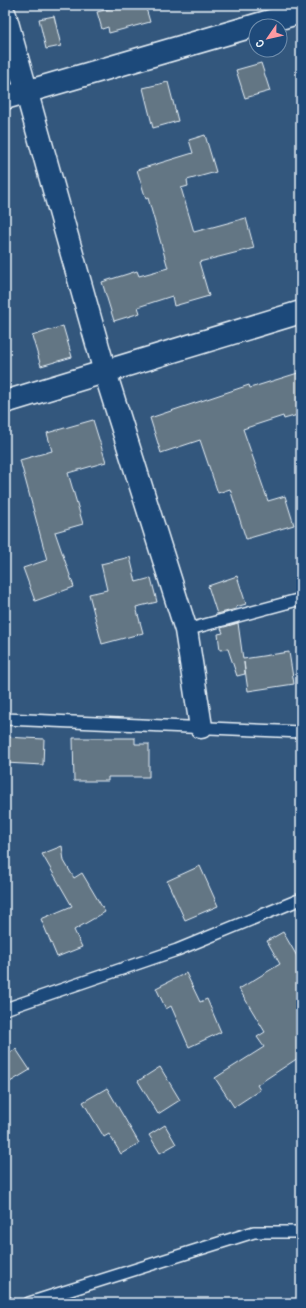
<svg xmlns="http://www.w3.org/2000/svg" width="306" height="1308" viewBox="0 0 306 1308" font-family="Pangolin,sans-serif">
  <rect width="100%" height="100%" fill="#33577d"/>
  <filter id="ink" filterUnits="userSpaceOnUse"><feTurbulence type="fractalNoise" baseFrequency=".025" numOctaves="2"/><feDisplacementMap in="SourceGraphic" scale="8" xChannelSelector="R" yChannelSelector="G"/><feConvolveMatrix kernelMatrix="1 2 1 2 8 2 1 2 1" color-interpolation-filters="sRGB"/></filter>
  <g filter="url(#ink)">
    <g fill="#637684" stroke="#e8f1f8">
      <polygon points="124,5 145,5 150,22 109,33 108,27 102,29 97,12"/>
      <polygon points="54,16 61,46 46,49 39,19"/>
      <polygon points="261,63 270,91 245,98 236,70"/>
      <polygon points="168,82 178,121 153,128 143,88"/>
      <polygon points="205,135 216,172 187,180 188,186 181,188 194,232 246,218 254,248 199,262 209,296 174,306 172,296 138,307 140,313 114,321 102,282 137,271 139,276 168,268 148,198 146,199 137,170 193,153 189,140"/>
      <polygon points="63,326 72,357 41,366 32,336"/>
      <polygon points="301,372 301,414 284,419 283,416 243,429 268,501 285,496 294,525 246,539 230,489 218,493 200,440 161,453 150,418 249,385 250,388"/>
      <polygon points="93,420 106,462 68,473 83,524 55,532 74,587 35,601 23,568 47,560 20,460 52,451 47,433"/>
      <polygon points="130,557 136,582 151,578 157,602 136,607 143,633 102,644 89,594 107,590 101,564"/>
      <polygon points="237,576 246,604 236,607 236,609 217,614 208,586"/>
      <polygon points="238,623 243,659 289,652 294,684 248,691 244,662 245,674 237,676 228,649 220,650 218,634 223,633 221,628"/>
      <polygon points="5,737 44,739 43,765 5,763"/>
      <polygon points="73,738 135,738 135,744 149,744 149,777 108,777 108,781 74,781"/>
      <polygon points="62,846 64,861 74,878 82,873 105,912 74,930 82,947 57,957 41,919 72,906 42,854"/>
      <polygon points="200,866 218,906 185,920 167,881"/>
      <polygon points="283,932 301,963 301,1056 257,1085 260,1090 234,1107 215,1078 264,1047 257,1037 265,1032 239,989 280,964 267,941"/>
      <polygon points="186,973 200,1002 207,999 221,1032 189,1047 171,1006 166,1009 156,988"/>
      <polygon points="16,1049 30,1070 5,1085 5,1056"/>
      <polygon points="160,1067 180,1100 158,1114 138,1081"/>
      <polygon points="107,1088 139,1143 121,1154 109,1134 104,1137 83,1102"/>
      <polygon points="165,1125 176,1144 160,1153 149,1135"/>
    </g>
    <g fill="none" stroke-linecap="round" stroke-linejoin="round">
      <g stroke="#e8f1f8" stroke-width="14">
        <g id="service">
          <polyline points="186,630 301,599"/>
          <polyline points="5,719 301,732"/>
          <polyline points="5,1009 177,950 301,899"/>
          <polyline points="5,1302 9,1303"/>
          <polyline points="29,1303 254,1232 301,1232"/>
        </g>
      </g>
      <g stroke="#e8f1f8" stroke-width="25">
        <g id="minor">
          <polyline points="5,15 105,372 186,630 201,727"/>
          <polyline points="5,98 301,12"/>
          <polyline points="5,402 301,312"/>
        </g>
      </g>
      <use href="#service" stroke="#1f4a7a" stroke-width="11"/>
      <use href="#minor" stroke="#1f4a7a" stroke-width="22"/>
    </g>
  </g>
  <rect width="306" height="1308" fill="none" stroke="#1f4a7a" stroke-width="20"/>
  <rect x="10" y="10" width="286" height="1288" fill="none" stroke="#e8f1f8" stroke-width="1.5" filter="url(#ink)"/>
  <g transform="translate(268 38) rotate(236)"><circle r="19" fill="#1f4a7a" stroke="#6f8dac"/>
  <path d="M0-3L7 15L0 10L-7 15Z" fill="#ff9aa2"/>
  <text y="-6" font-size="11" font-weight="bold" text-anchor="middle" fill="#e8f1f8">С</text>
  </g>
</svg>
